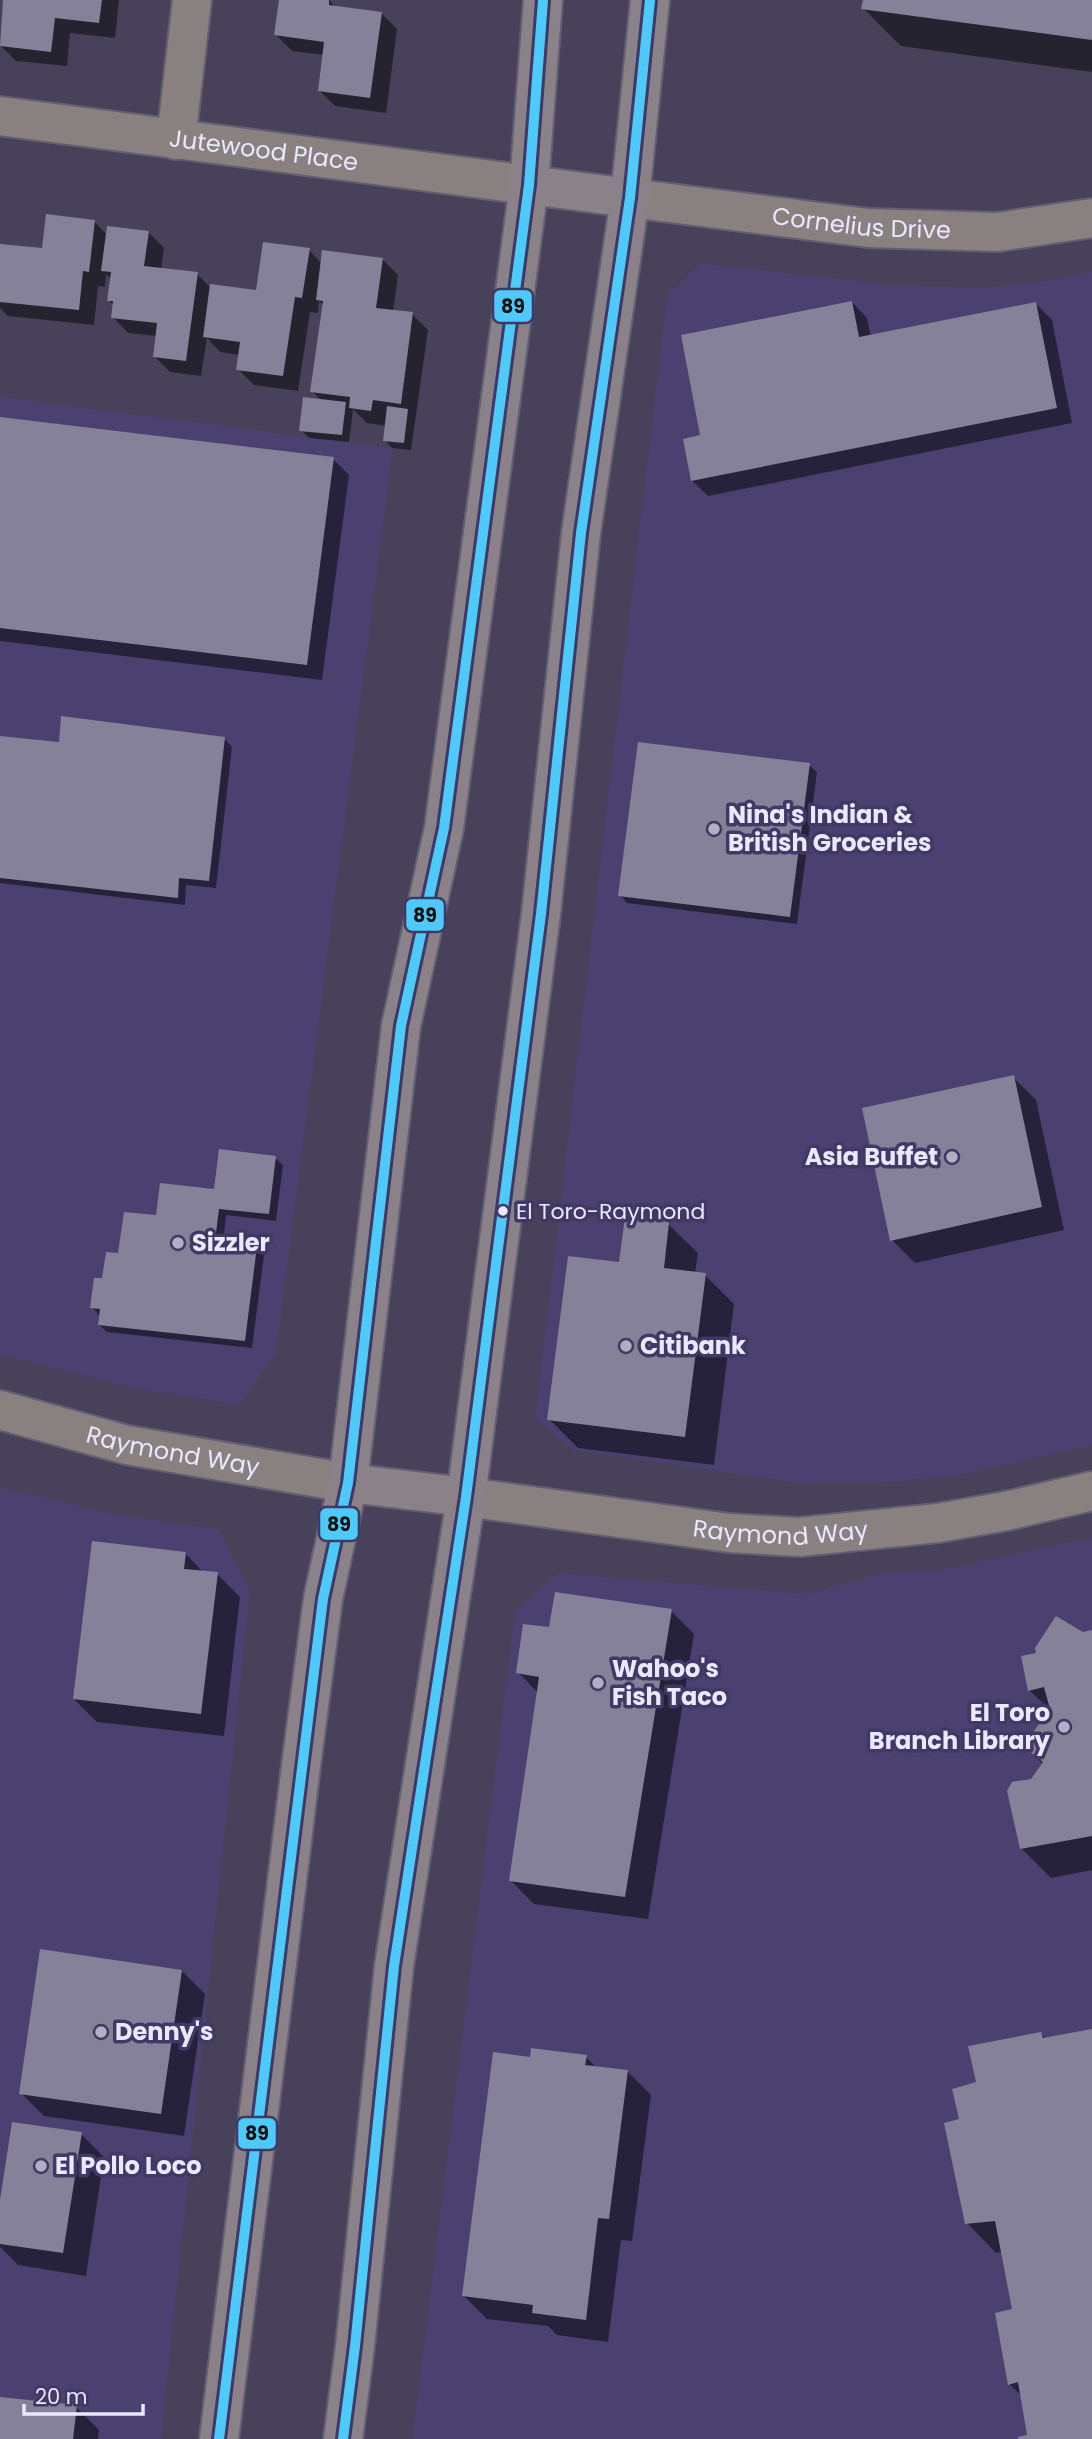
<svg xmlns="http://www.w3.org/2000/svg" width="1092" height="2439" viewBox="0 0 1092 2439" font-family="Poppins,sans-serif">
  <rect width="100%" height="100%" fill="#47425a"/>
  <g fill="#4a4171">
    <polygon points="700,263 890,285 986,288 1044,281 1092,272 1092,1445 964,1474 891,1482 799,1483 573,1450 535,1419 667,295"/>
    <polygon points="0,397 393,448 276,1353 239,1405 124,1386 0,1354"/>
    <polygon points="0,1487 98,1511 219,1530 250,1592 161,2439 0,2439"/>
    <polygon points="1092,1537 1092,2439 412,2439 515,1613 557,1573 806,1594 879,1574 947,1569"/>
  </g>
  <g fill="#0007">
    <polygon points="5,0 119,0 115,38 70,33 67,66 16,61 0,45"/>
    <polygon points="280,0 329,0 336,8 381,13 397,29 386,113 335,106 320,91 324,55 292,51 276,35"/>
    <polygon points="864,0 1092,0 1092,72 901,46 863,8"/>
    <polygon points="94,221 107,235 148,232 164,248 161,270 197,274 211,288 257,292 309,250 322,264 382,259 398,275 393,312 412,314 428,330 411,450 392,448 385,440 386,426 367,423 353,409 349,442 309,438 301,430 322,401 312,391 324,306 319,301 318,313 310,312 298,391 254,385 238,369 240,355 220,352 207,338 201,376 170,372 154,356 157,336 128,333 113,317 114,306 109,300 112,280 106,274 105,287 98,286 94,325 8,316 0,308 0,245 44,250"/>
    <polygon points="852,302 867,318 871,337 1036,304 1052,320 1072,423 708,496 692,481"/>
    <polygon points="0,428 333,459 349,475 322,680 0,641"/>
    <polygon points="0,738 61,744 225,739 232,747 216,888 186,885 185,905 0,883"/>
    <polygon points="809,765 817,772 797,924 627,903 620,895"/>
    <polygon points="1013,1077 1036,1100 1064,1230 915,1263 892,1240"/>
    <polygon points="275,1158 283,1165 276,1221 226,1215 223,1243 256,1247 264,1255 252,1348 107,1332 99,1325 99,1315 92,1307 104,1280 120,1255 158,1217 216,1191"/>
    <polygon points="668,1224 698,1253 695,1274 705,1275 734,1304 714,1465 578,1448 549,1419 621,1264"/>
    <polygon points="185,1553 204,1573 217,1574 240,1597 224,1736 97,1722 74,1699"/>
    <polygon points="671,1611 694,1634 648,1919 534,1904 511,1881 538,1693 518,1672 551,1629"/>
    <polygon points="1092,1632 1092,1870 1051,1878 1021,1848 1033,1781 1043,1764 1025,1746 1051,1711 1029,1690 1039,1655 1082,1634"/>
    <polygon points="182,1971 205,1994 184,2136 44,2116 21,2093"/>
    <polygon points="1092,2030 1092,2439 1020,2439 1029,2436 1023,2397 1009,2384 1014,2311 1003,2252 996,2253 967,2223 961,2120 978,2084 1041,2034 1047,2039"/>
    <polygon points="586,2057 597,2068 628,2072 651,2095 632,2241 621,2240 608,2342 557,2335 548,2326 487,2319 464,2296 532,2059"/>
    <polygon points="81,2134 104,2157 86,2276 18,2265 0,2247 0,2211"/>
    <polygon points="0,2398 76,2407 99,2430 98,2439 0,2439"/>
  </g>
  <g fill="#858198">
    <polygon points="3,0 102,0 99,23 55,18 51,52 0,46"/>
    <polygon points="279,0 329,0 329,5 382,12 370,98 318,91 324,42 274,35"/>
    <polygon points="863,0 1092,0 1092,40 861,9"/>
    <polygon points="46,214 95,220 89,272 83,271 79,310 0,302 0,244 42,248"/>
    <polygon points="107,226 149,231 144,266 198,272 186,361 153,357 157,323 111,318 113,301 107,301 111,272 101,271"/>
    <polygon points="263,242 310,248 302,298 295,297 283,376 236,370 240,342 203,337 210,284 256,290"/>
    <polygon points="322,250 383,258 376,308 413,312 401,404 373,400 371,411 349,408 350,397 310,392 323,301 316,300"/>
    <polygon points="852,301 859,337 1036,302 1057,408 691,481 683,439 700,435 681,335"/>
    <polygon points="303,397 346,402 342,435 299,431"/>
    <polygon points="387,406 408,409 404,443 383,441"/>
    <polygon points="0,417 334,457 307,665 0,628"/>
    <polygon points="61,716 225,737 209,881 179,878 178,898 0,878 0,736 59,742"/>
    <polygon points="638,742 810,763 790,917 618,896"/>
    <polygon points="1014,1075 1042,1207 890,1241 862,1108"/>
    <polygon points="219,1149 276,1156 269,1214 219,1209 215,1241 257,1246 245,1341 98,1325 100,1309 90,1308 94,1278 102,1278 106,1252 118,1253 124,1212 156,1215 160,1183 214,1189"/>
    <polygon points="625,1217 669,1222 664,1268 706,1273 685,1437 547,1420 568,1256 619,1262"/>
    <polygon points="92,1541 186,1552 184,1569 218,1572 201,1714 73,1699"/>
    <polygon points="555,1592 672,1609 625,1897 509,1881 539,1677 516,1673 523,1624 549,1627"/>
    <polygon points="1056,1616 1083,1632 1092,1630 1092,1836 1020,1849 1007,1791 1012,1782 1031,1779 1043,1762 1023,1746 1050,1709 1044,1687 1028,1691 1021,1656 1036,1653 1035,1648"/>
    <polygon points="40,1949 182,1970 161,2114 19,2094"/>
    <polygon points="1092,2029 1092,2439 1018,2439 1018,2437 1027,2435 1018,2382 1008,2385 995,2313 1012,2309 995,2221 965,2224 944,2123 959,2119 952,2089 976,2082 968,2046 1041,2032 1043,2038"/>
    <polygon points="531,2048 587,2055 585,2065 628,2070 609,2219 598,2218 586,2320 532,2313 533,2305 462,2296 493,2052 530,2057"/>
    <polygon points="12,2122 82,2132 63,2253 0,2244 0,2200"/>
    <polygon points="0,2397 77,2405 73,2439 0,2439"/>
  </g>
  <g fill="none" stroke-linecap="round" stroke-linejoin="round">
    <g stroke="#635f73" stroke-width="42">
      <g id="minor">
        <path id="s1" d="M0,116L529,185"/>
        <polyline points="176,140 192,0"/>
        <path id="s2" d="M630,198L868,228L998,232L1092,218"/>
        <path id="s3" d="M0,1410L127,1445L348,1483"/>
        <path id="s4" d="M466,1497L729,1533L799,1537L938,1523L1006,1511L1092,1491"/>
      </g>
    </g>
    <g stroke="#635f73" stroke-width="42">
      <g id="major">
        <polyline points="529,185 630,198"/>
        <polyline points="348,1483 466,1497"/>
        <polyline points="219,2439 301,1766 323,1599 348,1483 401,1026 444,828 529,185 543,0"/>
        <polyline points="343,2439 355,2346 394,1966 466,1497 541,914 581,533 630,198 650,0"/>
      </g>
    </g>
    <use href="#minor" stroke="#898180" stroke-width="38"/>
    <use href="#major" stroke="#8a8288" stroke-width="38"/>
    <g stroke="#413865" stroke-width="16">
      <g id="bus-1">
        <polyline points="219,2439 323,1599 348,1483 401,1026 444,828 529,185 543,0"/>
        <polyline points="343,2439 355,2346 394,1966 466,1497 541,914 581,533 630,198 650,0"/>
      </g>
    </g>
    <use href="#bus-1" stroke="#4dcafa" stroke-width="10"/>
  </g>
  <g fill="#b1aec5" stroke="#413865" stroke-width="2.5">
    <circle cx="714" cy="829" r="7"/>
    <circle cx="952" cy="1157" r="7"/>
    <circle cx="178" cy="1243" r="7"/>
    <circle cx="626" cy="1346" r="7"/>
    <circle cx="598" cy="1683" r="7"/>
    <circle cx="1064" cy="1727" r="7"/>
    <circle cx="101" cy="2032" r="7"/>
    <circle cx="41" cy="2166" r="7"/>
  </g>
  <circle fill="#eae8fe" stroke="#413865" stroke-width="2.5" cx="503" cy="1211" r="6"/>
  <g text-anchor="middle" stroke-width="7" stroke-linejoin="round" paint-order="stroke">
    <g font-size="22" fill="#eae8fe" stroke="#413865" text-anchor="start">
      <text x="516" y="1219">El Toro-Raymond</text>
    </g>
    <g font-size="24" fill="#eae8fe" stroke="#413865">
      <text dy="8" stroke="none"><textPath href="#s1" startOffset="266">Jutewood Place</textPath></text>
      <text dy="8" stroke="none"><textPath href="#s2" startOffset="233">Cornelius Drive</textPath></text>
      <text dy="8" stroke="none"><textPath href="#s3" startOffset="178">Raymond Way</textPath></text>
      <text dy="8" stroke="none"><textPath href="#s4" startOffset="317">Raymond Way</textPath></text>
    </g>
    <g font-size="24" font-weight="bold" fill="#eae8fe" stroke="#413865" text-anchor="start">
      <text x="728" y="823">Nina's Indian &amp;<tspan x="728" dy="28">British Groceries</tspan></text>
      <text x="938" y="1165" text-anchor="end">Asia Buffet</text>
      <text x="192" y="1251">Sizzler</text>
      <text x="640" y="1354">Citibank</text>
      <text x="612" y="1677">Wahoo's<tspan x="612" dy="28">Fish Taco</tspan></text>
      <text x="1050" y="1721" text-anchor="end">El Toro<tspan x="1050" dy="28">Branch Library</tspan></text>
      <text x="115" y="2040">Denny's</text>
      <text x="55" y="2174">El Pollo Loco</text>
    </g>
  </g>
  <g stroke="#413865" stroke-width="2.5">
    <rect x="493" y="289" width="40" height="34" rx="7" fill="#4dcafa"/>
    <rect x="405" y="898" width="40" height="34" rx="7" fill="#4dcafa"/>
    <rect x="319" y="1507" width="40" height="34" rx="7" fill="#4dcafa"/>
    <rect x="237" y="2117" width="40" height="33" rx="7" fill="#4dcafa"/>
  </g>
  <g font-size="19" text-anchor="middle" font-weight="bold" fill="#111">
    <text x="513" y="313">89</text>
    <text x="425" y="922">89</text>
    <text x="339" y="1531">89</text>
    <text x="257" y="2140">89</text>
  </g>
  <path d="M24 2404v10h119v-10" fill="none" stroke="#eae8fe" stroke-width="3.5"/>
  <text x="35" y="2404" font-size="21" fill="#eae8fe" stroke="#413865" stroke-width="5" paint-order="stroke">20 m</text>
</svg>
